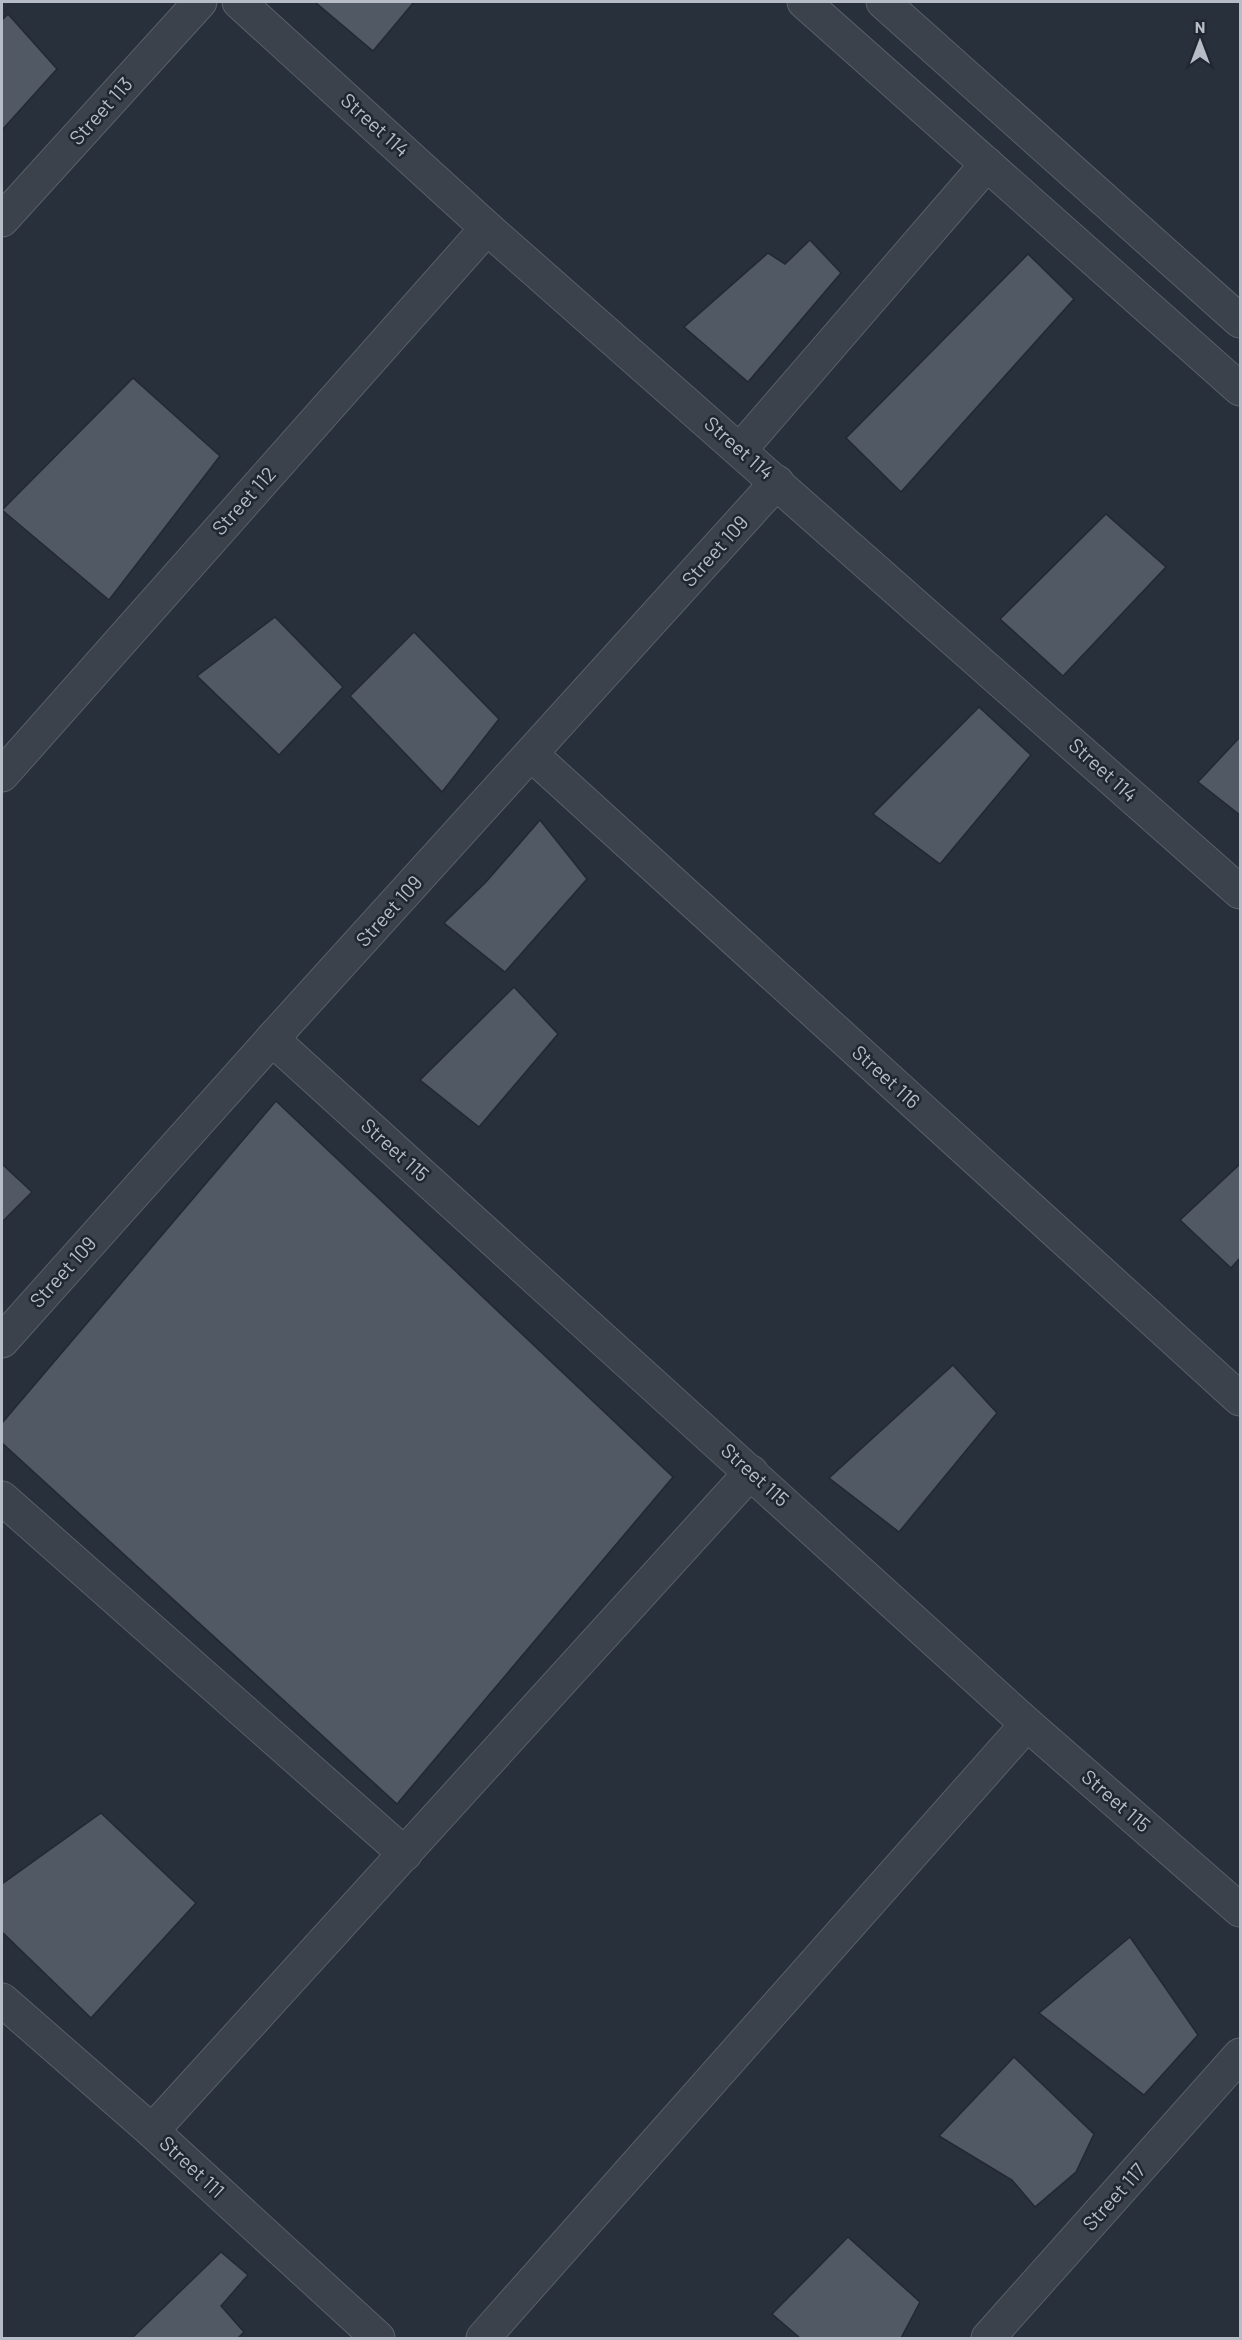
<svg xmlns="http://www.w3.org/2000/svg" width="1242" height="2340" viewBox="0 0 1242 2340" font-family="Barlow,sans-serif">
  <rect width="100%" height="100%" fill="#27303b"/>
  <g fill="#515965" stroke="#222932" stroke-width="1.5">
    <polygon points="315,2 414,2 373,51"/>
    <polygon points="8,14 57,69 2,130 2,20"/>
    <polygon points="810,240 841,273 748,382 684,327 768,253 785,264"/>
    <polygon points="1028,254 1074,299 901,492 846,438"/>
    <polygon points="133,378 220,456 109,600 2,510"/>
    <polygon points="1106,514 1166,567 1063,676 1000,619"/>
    <polygon points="275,617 343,687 279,755 197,676"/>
    <polygon points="414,632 499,719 442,792 350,696"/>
    <polygon points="979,707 1031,755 940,864 873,814"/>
    <polygon points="1240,737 1240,815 1198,782"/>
    <polygon points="540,820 587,879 505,972 444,923 486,882"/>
    <polygon points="514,987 558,1034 479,1127 420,1080"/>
    <polygon points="276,1101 673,1477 397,1804 2,1443 2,1423"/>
    <polygon points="2,1164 32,1192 2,1222"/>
    <polygon points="1240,1164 1240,1258 1231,1268 1180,1220"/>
    <polygon points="953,1365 997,1413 899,1532 829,1478"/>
    <polygon points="101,1813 196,1903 91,2018 2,1932 2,1884"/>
    <polygon points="1130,1937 1198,2035 1144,2095 1039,2013"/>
    <polygon points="1014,2057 1094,2134 1076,2172 1035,2207 1012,2180 939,2136"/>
    <polygon points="848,2237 920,2302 901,2338 800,2338 772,2314"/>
    <polygon points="221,2252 248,2275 221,2306 244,2332 238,2338 132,2338"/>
  </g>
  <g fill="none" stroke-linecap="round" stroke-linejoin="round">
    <g stroke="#596069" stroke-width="35">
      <g id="minor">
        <polyline points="239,2 487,228 1240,892"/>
        <polyline points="804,2 1240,389"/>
        <polyline points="883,2 1240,321"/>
        <polyline points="2,220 200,2"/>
        <polyline points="740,450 987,164"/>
        <polyline points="531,754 1240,1399"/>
        <polyline points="2,775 487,228"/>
        <polyline points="272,1039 1027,1724 1240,1910"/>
        <polyline points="2,1341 272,1039 777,482"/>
        <polyline points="2,1498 405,1854"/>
        <polyline points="2,2000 152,2131 378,2338"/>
        <polyline points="152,2131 751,1472"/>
        <polyline points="483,2338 1027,1724"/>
        <polyline points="988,2338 1240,2055"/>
      </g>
    </g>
    <use href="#minor" stroke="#3b424b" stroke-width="33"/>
  </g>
  <g text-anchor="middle" stroke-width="5" stroke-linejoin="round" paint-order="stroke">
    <g font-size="20" fill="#b7bdc6" stroke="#202730">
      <text transform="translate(101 111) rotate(-48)" y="7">Street 113</text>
      <text transform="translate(375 125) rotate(42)" y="7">Street 114</text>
      <text transform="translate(739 448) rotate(41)" y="7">Street 114</text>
      <text transform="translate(244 501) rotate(-48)" y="7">Street 112</text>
      <text transform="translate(715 551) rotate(-48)" y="7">Street 109</text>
      <text transform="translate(1103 770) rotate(42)" y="7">Street 114</text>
      <text transform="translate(389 911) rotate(-48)" y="7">Street 109</text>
      <text transform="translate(886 1077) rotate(42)" y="7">Street 116</text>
      <text transform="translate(395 1150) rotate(42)" y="7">Street 115</text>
      <text transform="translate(63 1272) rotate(-48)" y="7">Street 109</text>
      <text transform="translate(755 1475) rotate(42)" y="7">Street 115</text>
      <text transform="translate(1116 1801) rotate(41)" y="7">Street 115</text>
      <text transform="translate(192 2167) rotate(43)" y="7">Street 111</text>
      <text transform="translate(1114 2197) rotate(-48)" y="7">Street 117</text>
    </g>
  </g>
  <rect width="1242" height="2340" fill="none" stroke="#b7bdc6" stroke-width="6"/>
  <g transform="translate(1200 42)" stroke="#202730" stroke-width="4.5" paint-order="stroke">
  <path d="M0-4.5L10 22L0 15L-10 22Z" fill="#b7bdc6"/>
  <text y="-9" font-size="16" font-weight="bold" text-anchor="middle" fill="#b7bdc6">N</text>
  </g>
</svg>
